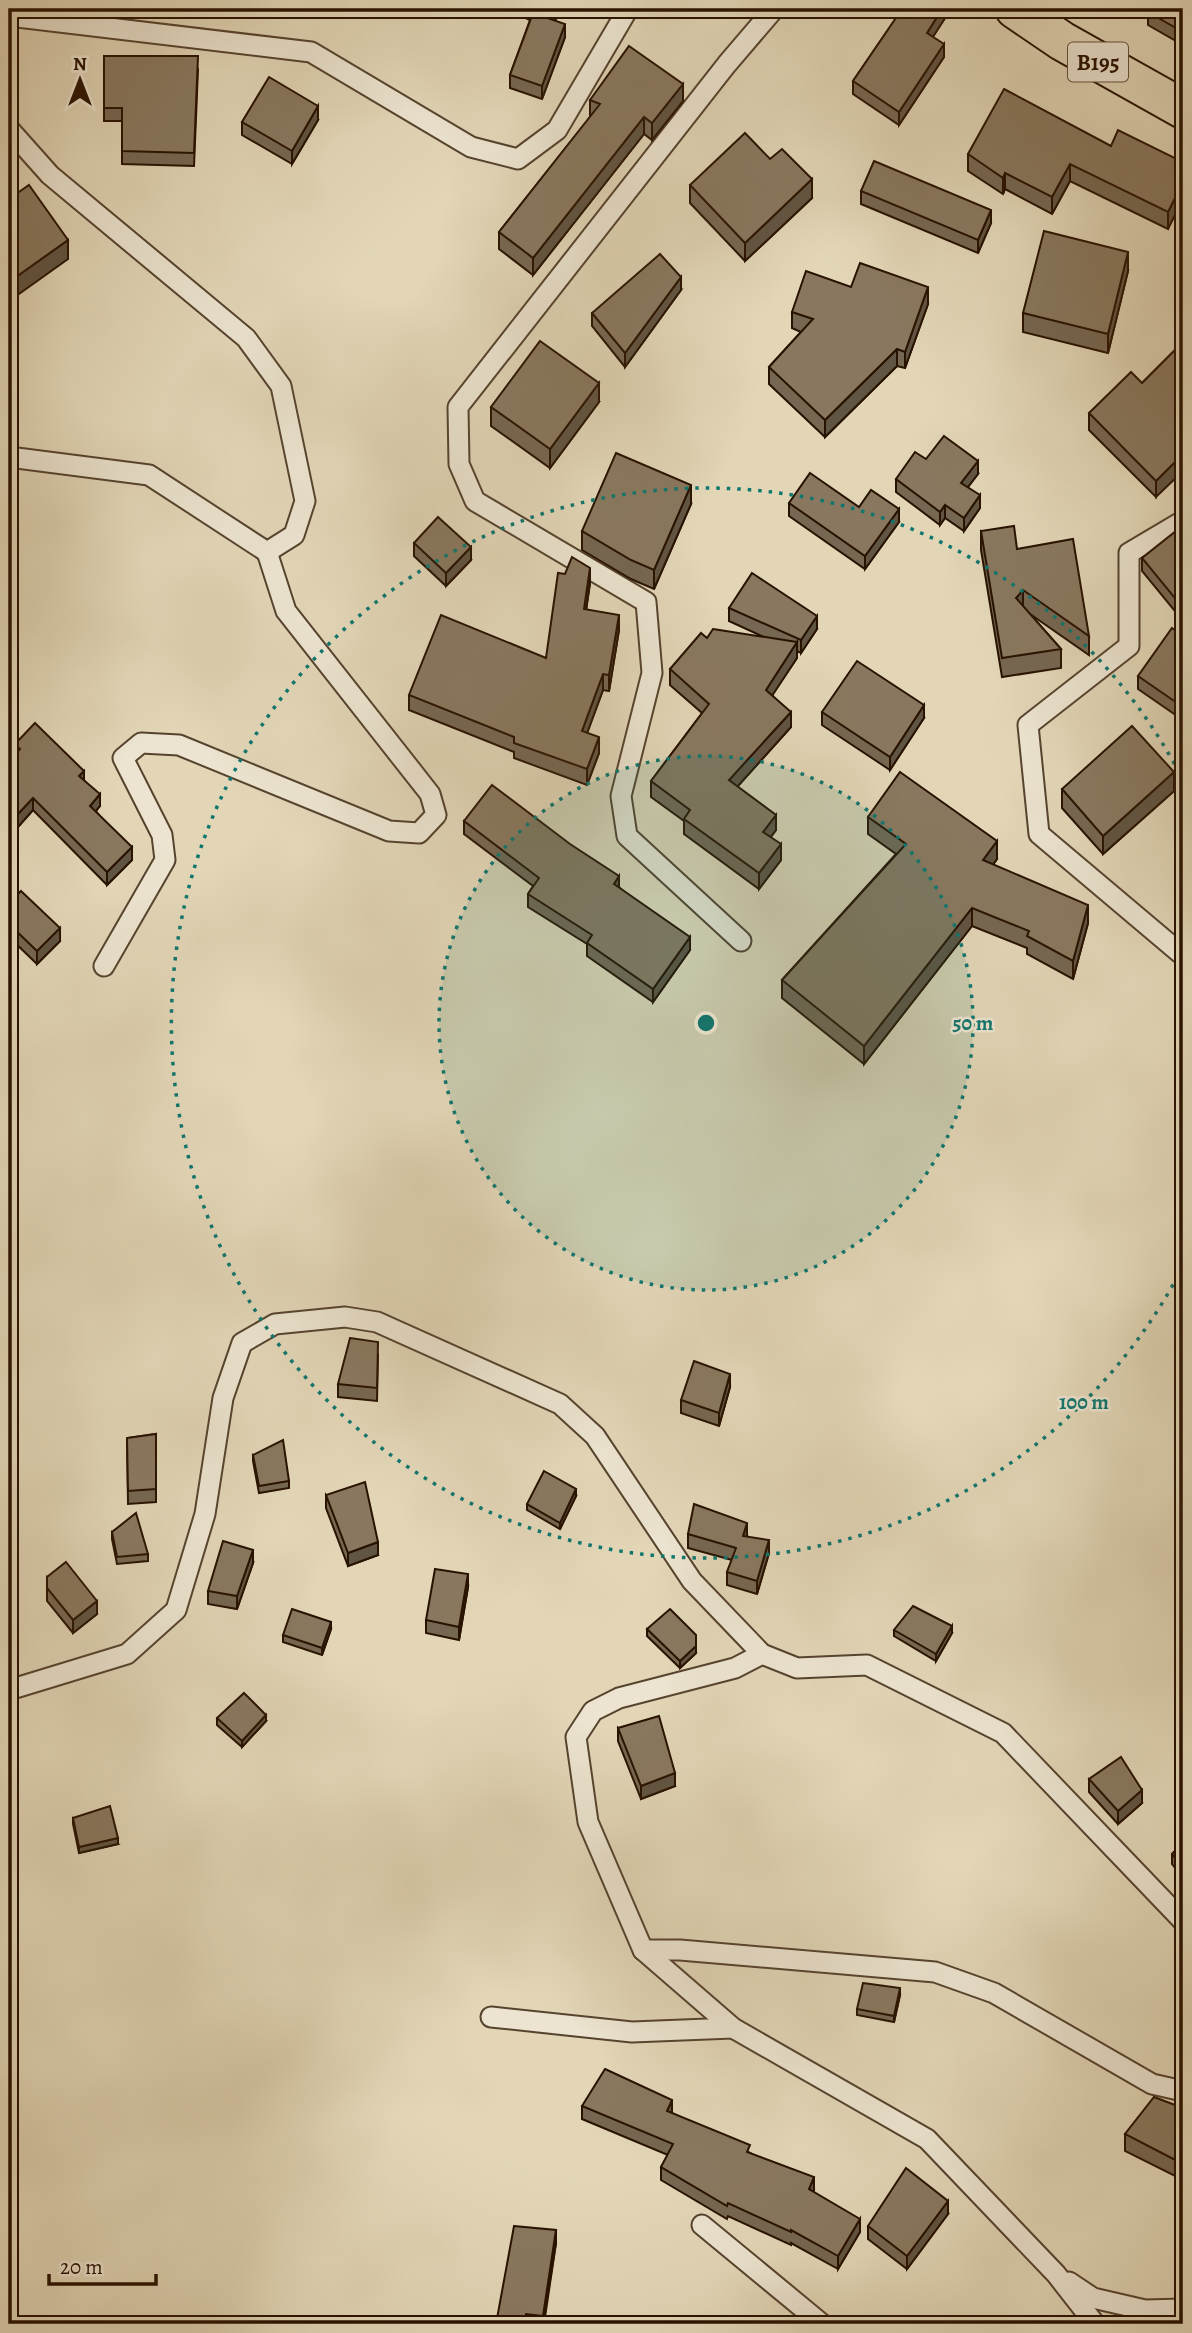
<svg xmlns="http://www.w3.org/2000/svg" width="1192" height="2333" viewBox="0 0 1192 2333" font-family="Alegreya,serif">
  <rect width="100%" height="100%" fill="#e2d6b7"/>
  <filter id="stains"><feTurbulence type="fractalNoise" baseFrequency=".00286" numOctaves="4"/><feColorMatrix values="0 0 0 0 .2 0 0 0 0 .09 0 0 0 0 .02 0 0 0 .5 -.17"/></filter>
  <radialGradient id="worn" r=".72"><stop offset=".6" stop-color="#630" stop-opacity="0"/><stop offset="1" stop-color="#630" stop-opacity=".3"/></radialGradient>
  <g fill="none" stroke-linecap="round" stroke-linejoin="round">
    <g stroke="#56432e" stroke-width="23">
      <g id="lane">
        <polyline points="9,16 311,52 471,147 518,159 557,130 628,9"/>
        <polyline points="9,129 50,175 246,338 281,386 305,501 294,535 267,552 149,475 9,457"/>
        <polyline points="741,941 627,836 621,796 652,673 646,602 475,501 459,464 458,407 727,64 774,9"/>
        <polyline points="1180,953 1039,834 1028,725 1129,646 1129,553 1183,521"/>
        <polyline points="104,966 165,860 162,835 123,758 141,743 179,745 389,831 419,833 436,815 430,794 286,611 267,552"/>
        <polyline points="762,1654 735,1668 619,1698 593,1711 576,1737 588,1822 643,1950 733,2028 927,2139 1056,2274 1095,2324"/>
        <polyline points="9,1690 127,1654 176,1610 205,1514 223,1398 242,1343 275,1324 345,1317 377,1322 560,1404 595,1436 692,1581 762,1654 797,1668 867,1665 1003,1733 1183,1921"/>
        <polyline points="643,1950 680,1950 935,1972 994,1993 1152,2084 1183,2091"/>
        <polyline points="491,2017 632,2032 733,2028"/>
        <polyline points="702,2225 822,2324"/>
        <polyline points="1069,2282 1093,2298 1145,2310 1183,2309"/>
      </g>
    </g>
    <g stroke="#281200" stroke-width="42">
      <polyline id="primary" points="1015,9 1062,41 1183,109"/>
    </g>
    <use href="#lane" stroke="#ece4d0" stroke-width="19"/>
    <use href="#primary" stroke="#e2d6b7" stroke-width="38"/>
  </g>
  <g fill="#766752" stroke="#281200" stroke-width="2">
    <polygon points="506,9 560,9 555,21 565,37 542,99 510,88 510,75 530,20"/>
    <polygon points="896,9 951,9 932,37 944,57 899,125 853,94 853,81 896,18"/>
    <polygon points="1183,9 1183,45 1148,25 1148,12"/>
    <polygon points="104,56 198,69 194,166 122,164 122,121 104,121"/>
    <polygon points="590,100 683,101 652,140 644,134 533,275 499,249 499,232 590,117"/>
    <polygon points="318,120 292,164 242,135 242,122"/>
    <polygon points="1111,146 1183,162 1168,229 1070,181 1052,214 1005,189 1003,194 968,171 968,154"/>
    <polygon points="770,159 812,198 745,261 690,203 690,185"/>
    <polygon points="861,191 991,223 978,253 861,204"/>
    <polygon points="1128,271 1108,353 1023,332 1023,313"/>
    <polygon points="851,287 928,304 905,368 897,366 825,437 769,384 769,367 801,332 792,328 792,312"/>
    <polygon points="681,290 625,367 592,326 592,313"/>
    <polygon points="1183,342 1156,497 1089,430 1089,413 1142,383"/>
    <polygon points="599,402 550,468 491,426 491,407"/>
    <polygon points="978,474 968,487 980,508 964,531 945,518 940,525 896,492 896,479"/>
    <polygon points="789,503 859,507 899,522 865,569 789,516"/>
    <polygon points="691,504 654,589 631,579 582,550 582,531"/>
    <polygon points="981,531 1017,549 1089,636 1089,655 1030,614 1061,649 1061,668 1002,677 981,550"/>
    <polygon points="1183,540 1183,621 1142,571 1142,558"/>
    <polygon points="414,543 471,560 446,586 414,556"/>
    <polygon points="590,583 586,610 619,630 609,691 603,690 587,733 599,753 587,785 514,758 514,752 409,710 409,695 546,658"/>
    <polygon points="729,608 817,629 801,653 797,651 797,658 772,695 791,727 737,787 776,830 771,837 781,860 759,889 684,834 684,821 651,797 651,781 702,713 670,685 670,669 707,638 766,638 729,621"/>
    <polygon points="1183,636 1183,720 1138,689 1138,676"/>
    <polygon points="822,712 924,718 890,770 822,725"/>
    <polygon points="15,744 84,780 100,806 96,811 132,860 107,885 33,810 17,828 9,821 9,761 15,755"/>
    <polygon points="1062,789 1174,791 1103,854 1062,808"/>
    <polygon points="868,817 997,859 993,865 1088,923 1073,979 1027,954 1027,948 972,926 864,1064 782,998 782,980 896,854 868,834"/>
    <polygon points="464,821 619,887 690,950 653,1002 587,956 587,944 528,907 528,894 533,886 464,834"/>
    <polygon points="9,903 60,941 37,964 9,937"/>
    <polygon points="378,1355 377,1401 338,1397 338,1384"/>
    <polygon points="730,1387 719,1426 681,1413 681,1400"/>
    <polygon points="156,1434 156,1502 128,1504 127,1438"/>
    <polygon points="253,1455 289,1481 289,1488 259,1493 253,1461"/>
    <polygon points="326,1495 378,1555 348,1566 326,1508"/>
    <polygon points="576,1496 560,1529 527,1510 527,1504"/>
    <polygon points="112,1532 148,1554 148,1561 117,1564 112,1539"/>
    <polygon points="688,1534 747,1536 769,1553 757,1594 727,1585 727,1572 732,1560 688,1548"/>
    <polygon points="253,1563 237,1609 208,1604 208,1591"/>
    <polygon points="47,1577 97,1614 73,1633 47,1601"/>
    <polygon points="468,1587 459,1640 426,1633 426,1620"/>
    <polygon points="331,1629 322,1655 283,1642 283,1635"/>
    <polygon points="647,1629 696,1653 680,1668 647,1636"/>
    <polygon points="894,1630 952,1633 936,1661 894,1636"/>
    <polygon points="217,1718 266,1721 242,1747 217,1725"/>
    <polygon points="618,1728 675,1786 641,1799 618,1741"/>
    <polygon points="1089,1779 1142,1803 1118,1824 1089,1792"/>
    <polygon points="73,1818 118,1844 79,1853 73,1824"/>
    <polygon points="1183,1843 1183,1878 1172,1864 1172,1854"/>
    <polygon points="900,1995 894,2022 857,2015 857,2009"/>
    <polygon points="582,2106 672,2113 750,2153 814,2190 813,2192 860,2232 838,2269 791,2243 791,2245 728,2216 727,2219 661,2180 661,2167 668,2155 582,2119"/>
    <polygon points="1183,2108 1183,2180 1125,2151 1125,2134"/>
    <polygon points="948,2214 907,2269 868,2239 868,2226"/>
    <polygon points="556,2243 544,2324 496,2324"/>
  </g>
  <g fill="#605442" stroke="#281200" stroke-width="2">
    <polygon points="551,9 560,9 551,29"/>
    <polygon points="942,9 951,9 927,46 927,33"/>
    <polygon points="565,24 565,37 542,99 542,86"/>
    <polygon points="944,44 944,57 899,125 899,112"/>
    <polygon points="683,84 683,101 652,140 652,123"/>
    <polygon points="318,106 318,120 292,164 292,151"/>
    <polygon points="644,117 644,134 533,275 533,258"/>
    <polygon points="1070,164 1070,181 1052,214 1052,197"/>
    <polygon points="1005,173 1005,189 1003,194 1003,178"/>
    <polygon points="812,179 812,198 745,261 745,243"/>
    <polygon points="1183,182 1183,199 1168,229 1168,212"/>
    <polygon points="991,210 991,223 978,253 978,240"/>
    <polygon points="68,240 68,259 9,301 9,282"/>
    <polygon points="1128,252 1128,271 1108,353 1108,334"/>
    <polygon points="681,277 681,290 625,367 625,353"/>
    <polygon points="928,287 928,304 905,368 905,352"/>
    <polygon points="897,349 897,366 825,437 825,420"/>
    <polygon points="599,383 599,402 550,468 550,449"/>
    <polygon points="1183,454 1183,471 1156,497 1156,481"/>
    <polygon points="978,461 978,474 961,496 961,483"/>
    <polygon points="691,485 691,504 654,589 654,570"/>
    <polygon points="980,495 980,508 964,531 964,518"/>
    <polygon points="945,505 945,518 940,525 940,512"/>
    <polygon points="899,509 899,522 865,569 865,556"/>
    <polygon points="471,547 471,560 446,586 446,573"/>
    <polygon points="590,568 590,583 584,625 584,609"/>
    <polygon points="1023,590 1023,609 1016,598"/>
    <polygon points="619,615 619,630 609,691 609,675"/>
    <polygon points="817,616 817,629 801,653 801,640"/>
    <polygon points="797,642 797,658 766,705 766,690"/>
    <polygon points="603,674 603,690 582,747 582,731"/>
    <polygon points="924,705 924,718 890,770 890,757"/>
    <polygon points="791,712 791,727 729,796 729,780"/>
    <polygon points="599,737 599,753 587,785 587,769"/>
    <polygon points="84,771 84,783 79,776"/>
    <polygon points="1174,772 1174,791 1103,854 1103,836"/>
    <polygon points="100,794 100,806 90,818 90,806"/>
    <polygon points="33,798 33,810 17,828 17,815"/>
    <polygon points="776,815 776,830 763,847 763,832"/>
    <polygon points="997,841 997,859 983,878 983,860"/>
    <polygon points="781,844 781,860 759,889 759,873"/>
    <polygon points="132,847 132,860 107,885 107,872"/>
    <polygon points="619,876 619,889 614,884"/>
    <polygon points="1088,905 1088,923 1073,979 1073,961"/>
    <polygon points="972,908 972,926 864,1064 864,1046"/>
    <polygon points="60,928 60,941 37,964 37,951"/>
    <polygon points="690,937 690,950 653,1002 653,989"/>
    <polygon points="730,1374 730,1387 719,1426 719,1413"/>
    <polygon points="576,1489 576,1496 560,1529 560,1523"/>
    <polygon points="747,1523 747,1536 743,1549 743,1536"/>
    <polygon points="769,1540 769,1553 757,1594 757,1581"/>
    <polygon points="378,1542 378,1555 348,1566 348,1553"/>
    <polygon points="253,1550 253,1563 237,1609 237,1596"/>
    <polygon points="468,1574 468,1587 459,1640 459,1627"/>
    <polygon points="97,1601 97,1614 73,1633 73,1620"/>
    <polygon points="331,1622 331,1629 322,1655 322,1648"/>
    <polygon points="952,1626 952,1633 936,1661 936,1654"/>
    <polygon points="696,1646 696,1653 680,1668 680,1661"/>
    <polygon points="266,1715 266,1721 242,1747 242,1741"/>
    <polygon points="675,1773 675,1786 641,1799 641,1786"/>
    <polygon points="1142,1790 1142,1803 1118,1824 1118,1811"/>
    <polygon points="118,1838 118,1844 79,1853 79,1847"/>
    <polygon points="900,1988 900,1995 894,2022 894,2016"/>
    <polygon points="672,2100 672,2113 667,2111"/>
    <polygon points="814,2177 814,2190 809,2202 809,2189"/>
    <polygon points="948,2201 948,2214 907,2269 907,2256"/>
    <polygon points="860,2219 860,2232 838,2269 838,2256"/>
    <polygon points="556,2230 556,2243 543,2324 543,2316"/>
  </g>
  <g fill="#89785f" stroke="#281200" stroke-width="2">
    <polygon points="896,9 942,9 927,33 944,44 899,112 853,81 900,12"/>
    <polygon points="1150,9 1183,9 1183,32 1148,12"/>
    <polygon points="533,13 565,24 542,86 510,75"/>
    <polygon points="629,46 683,84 652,123 644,117 533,258 499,232 600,104 590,100"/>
    <polygon points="104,56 198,56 194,153 122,151 122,108 104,108"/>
    <polygon points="269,77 318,106 292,151 242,122"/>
    <polygon points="1004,89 1111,146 1118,130 1183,162 1183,182 1168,212 1070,164 1052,197 1005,173 1003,178 968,154"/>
    <polygon points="745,133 770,159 782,149 812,179 745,243 690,185"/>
    <polygon points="874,161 991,210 978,240 861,191"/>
    <polygon points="29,185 68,240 9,282 9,199"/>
    <polygon points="1044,231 1128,252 1108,334 1023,313"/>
    <polygon points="660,254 681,277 625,353 592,313"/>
    <polygon points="860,263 928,287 905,352 897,349 825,420 769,367 813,319 792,312 806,271 851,287"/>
    <polygon points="540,341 599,383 550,449 491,407"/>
    <polygon points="1183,342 1183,454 1156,481 1089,413 1131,372 1142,383"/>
    <polygon points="944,436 978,461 961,483 980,495 964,518 945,505 940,512 896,479 915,452 926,459"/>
    <polygon points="616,453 691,485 654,570 631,560 582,531"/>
    <polygon points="810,473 859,507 871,490 899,509 865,556 789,503"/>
    <polygon points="438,517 471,547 446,573 414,543"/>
    <polygon points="1014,526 1017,549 1073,539 1089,636 1023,590 1016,598 1061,649 1002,658 981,531"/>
    <polygon points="1176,531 1183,540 1183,608 1142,558"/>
    <polygon points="572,557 590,568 584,609 619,615 609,675 603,674 582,731 599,737 587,769 514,743 514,737 409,695 441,615 546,658 558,573 565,574"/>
    <polygon points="752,573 817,616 801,640 729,608"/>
    <polygon points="1172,628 1183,636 1183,707 1138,676"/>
    <polygon points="713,629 797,642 766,690 791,712 729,780 776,815 763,832 781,844 759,873 684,819 690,810 651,781 709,704 670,669 701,633 707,638"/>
    <polygon points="857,661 924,705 890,757 822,712"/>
    <polygon points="35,723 84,771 79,776 100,794 90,806 132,847 107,872 33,798 17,815 9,808 9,761 20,749 15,744"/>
    <polygon points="1132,726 1174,772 1103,836 1062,789"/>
    <polygon points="900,772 997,841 983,860 1088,905 1073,961 1027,936 1029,931 972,908 864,1046 782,980 906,844 868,817"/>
    <polygon points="492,785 570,844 619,876 614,884 690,937 653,989 587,943 592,935 528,894 539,878 464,821"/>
    <polygon points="21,891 60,928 37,951 9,924 9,903"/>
    <polygon points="350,1338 378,1342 377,1388 338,1384"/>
    <polygon points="694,1361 730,1374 719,1413 681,1400"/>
    <polygon points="156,1434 156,1489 128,1491 127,1438"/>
    <polygon points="283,1440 289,1481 259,1486 253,1455"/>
    <polygon points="544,1471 576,1489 560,1523 527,1504"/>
    <polygon points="365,1482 378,1542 348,1553 326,1495"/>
    <polygon points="694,1504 747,1523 743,1536 769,1540 757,1581 727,1572 736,1548 688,1534"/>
    <polygon points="136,1513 148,1554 117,1557 112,1532"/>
    <polygon points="223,1541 253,1550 237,1596 208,1591"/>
    <polygon points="66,1562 97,1601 73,1620 47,1588 47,1577"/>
    <polygon points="435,1569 468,1574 459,1627 426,1620"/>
    <polygon points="913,1606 952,1626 936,1654 894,1630"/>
    <polygon points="292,1609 331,1622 322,1648 283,1635"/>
    <polygon points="670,1609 696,1635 696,1646 680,1661 647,1629"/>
    <polygon points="244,1693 266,1715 242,1741 217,1718"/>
    <polygon points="659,1716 675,1773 641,1786 618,1728"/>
    <polygon points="1121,1757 1142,1790 1118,1811 1089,1779"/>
    <polygon points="110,1806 118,1838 79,1847 73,1818"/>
    <polygon points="1183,1843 1183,1868 1172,1854"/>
    <polygon points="863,1983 900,1988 894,2016 857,2009"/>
    <polygon points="605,2069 672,2100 667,2111 750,2145 747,2152 814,2177 809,2189 860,2219 838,2256 791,2230 791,2232 728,2203 727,2206 661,2167 673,2144 582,2106"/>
    <polygon points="1154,2097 1183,2108 1183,2164 1125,2134"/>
    <polygon points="906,2168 948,2201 907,2256 868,2226"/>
    <polygon points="514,2226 556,2230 543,2316 526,2314 525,2324 496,2324"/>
    <polygon points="776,2319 782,2324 770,2324"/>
  </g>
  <circle cx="706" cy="1023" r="267" fill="#0f766e" fill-opacity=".12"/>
  <g fill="none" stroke="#0f766e" stroke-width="3.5" stroke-dasharray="3.5 7">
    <circle cx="706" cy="1023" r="267"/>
    <path d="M1183 1266A535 535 0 1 1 1183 780"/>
  </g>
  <g text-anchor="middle" stroke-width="5" stroke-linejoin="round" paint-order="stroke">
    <rect fill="#ece4d0" stroke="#63513e" stroke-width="2" x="1068" y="42.5" width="60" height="39" rx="5"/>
    <g font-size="23" font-weight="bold" fill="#281200">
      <text x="1098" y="70">B195</text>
    </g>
  </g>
  <circle cx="706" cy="1023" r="10" fill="#0f766e" stroke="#ece4d0" stroke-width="3.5"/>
  <g font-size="21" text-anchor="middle" font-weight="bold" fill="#0f766e" stroke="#ece4d0" stroke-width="5" stroke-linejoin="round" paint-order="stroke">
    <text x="973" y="1030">50 m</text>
    <text x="1084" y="1409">100 m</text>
  </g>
  <rect width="1192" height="2333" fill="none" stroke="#e2d6b7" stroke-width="35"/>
  <rect x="10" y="10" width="1171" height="2312" fill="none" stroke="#281200" stroke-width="3.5"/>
  <rect x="18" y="18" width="1157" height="2298" fill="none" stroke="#281200" stroke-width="2"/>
  <g transform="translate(80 80)" stroke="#ece4d0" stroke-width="5" paint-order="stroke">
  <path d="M0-5L12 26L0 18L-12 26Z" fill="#281200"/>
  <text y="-10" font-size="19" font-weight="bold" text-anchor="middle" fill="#281200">N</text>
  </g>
  <path d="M49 2274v10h107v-10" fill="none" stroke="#281200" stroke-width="3.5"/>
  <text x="60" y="2274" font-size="21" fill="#281200" stroke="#ece4d0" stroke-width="5" paint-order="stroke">20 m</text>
  <rect width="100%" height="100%" filter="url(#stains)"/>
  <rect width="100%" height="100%" fill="url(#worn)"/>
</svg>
